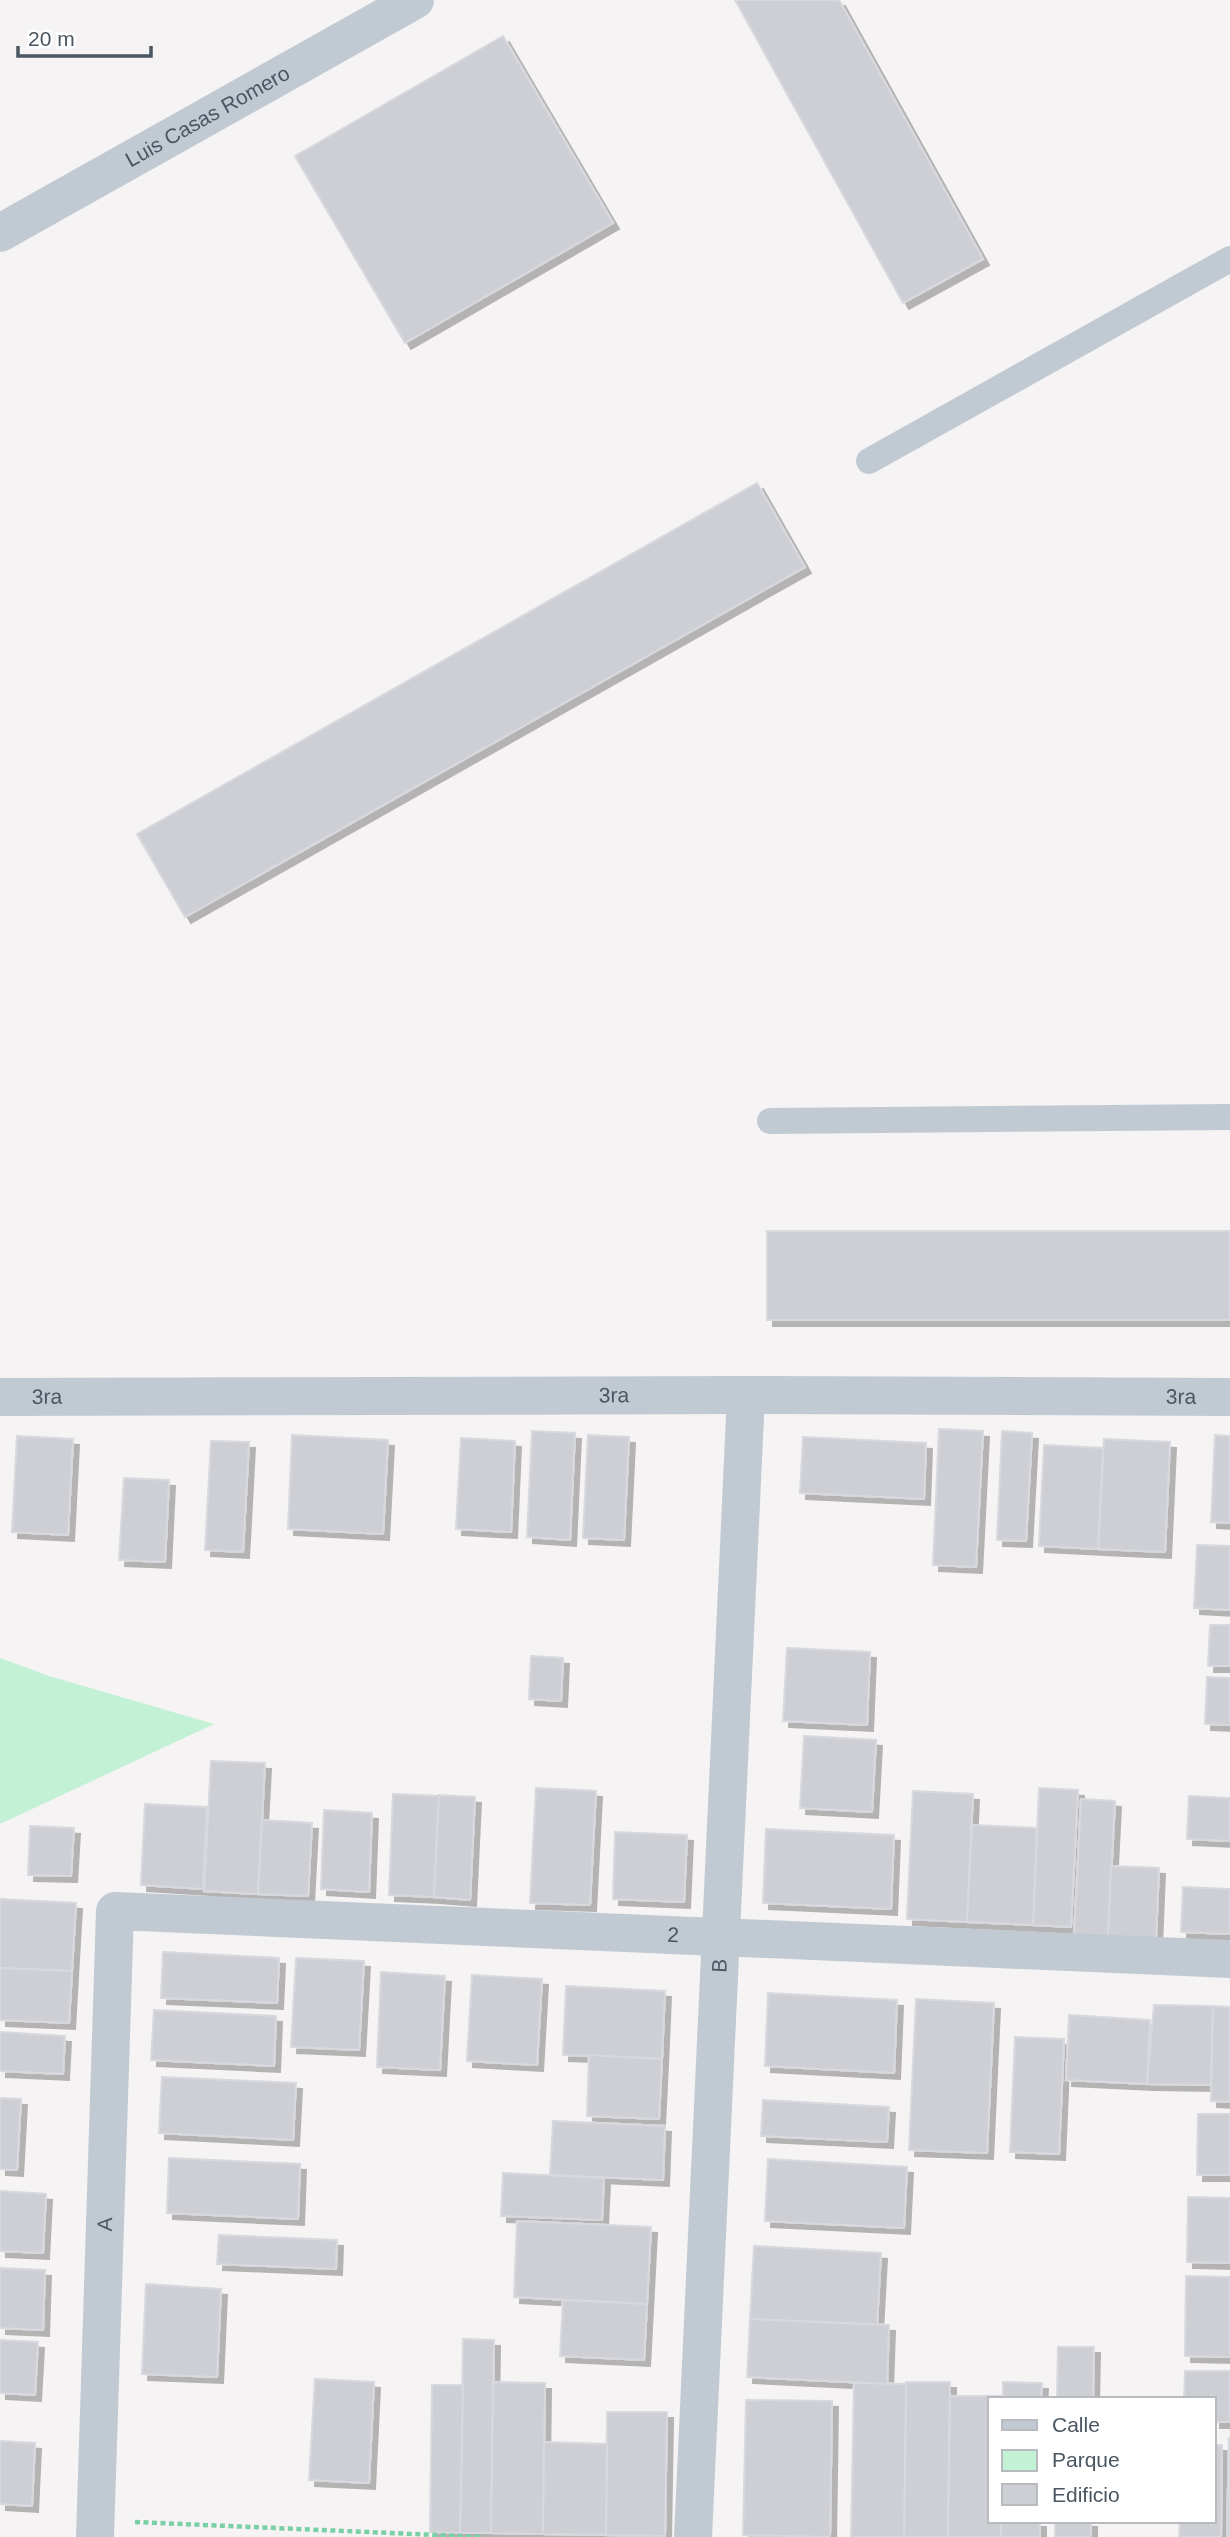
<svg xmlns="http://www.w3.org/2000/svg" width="1230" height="2537" viewBox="0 0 1230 2537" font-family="Helvetica,sans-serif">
  <defs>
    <filter id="shadow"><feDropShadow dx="6" dy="6" stdDeviation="0" flood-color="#0004"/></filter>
  </defs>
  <rect width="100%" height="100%" fill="#f5f3f3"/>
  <polygon fill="#c3f1d5" points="0,1658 49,1676 214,1724 0,1824"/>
  <g fill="#cdcfd5" stroke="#d7d9de" stroke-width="2" filter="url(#shadow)">
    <polygon points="735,0 839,0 983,259 903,303"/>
    <polygon points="503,36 613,223 405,343 295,156"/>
    <polygon points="757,483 805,567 185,917 137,834"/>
    <rect x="767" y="1231" width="463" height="89"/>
    <polygon points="939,1429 983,1431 976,1567 933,1565"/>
    <polygon points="532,1431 575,1433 570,1540 527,1537"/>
    <polygon points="1002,1431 1032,1433 1026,1541 997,1540"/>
    <polygon points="292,1435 388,1440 383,1534 288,1529"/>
    <polygon points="588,1435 629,1437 624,1540 583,1538"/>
    <polygon points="1215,1435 1230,1436 1230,1523 1211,1522"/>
    <polygon points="17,1436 73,1439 68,1535 12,1532"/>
    <polygon points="803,1437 926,1443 924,1499 800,1493"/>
    <polygon points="461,1438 515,1441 511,1532 456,1529"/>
    <polygon points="1104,1439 1170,1442 1165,1552 1098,1549"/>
    <polygon points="211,1441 249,1442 243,1552 205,1550"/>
    <polygon points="1044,1445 1103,1448 1098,1549 1039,1546"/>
    <polygon points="124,1478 169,1480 165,1562 119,1560"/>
    <polygon points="1197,1545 1230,1546 1230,1610 1194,1608"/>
    <polygon points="1210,1625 1230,1625 1230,1666 1208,1666"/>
    <polygon points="787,1648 870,1652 867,1725 783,1721"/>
    <polygon points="531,1656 563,1658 561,1701 529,1699"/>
    <polygon points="1207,1677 1230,1678 1230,1725 1205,1724"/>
    <polygon points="804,1736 876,1740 872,1812 800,1808"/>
    <polygon points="211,1761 265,1763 258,1894 204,1891"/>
    <polygon points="536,1788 596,1791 590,1905 530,1903"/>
    <polygon points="1039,1788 1078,1790 1071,1927 1033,1925"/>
    <polygon points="913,1791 973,1794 967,1922 907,1919"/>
    <polygon points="393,1794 439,1796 434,1897 389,1895"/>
    <polygon points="439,1795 475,1797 470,1900 434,1897"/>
    <polygon points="1189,1796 1230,1798 1230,1841 1187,1839"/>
    <polygon points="1081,1799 1115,1801 1108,1938 1074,1936"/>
    <polygon points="145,1804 207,1807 203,1889 141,1885"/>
    <polygon points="324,1810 372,1813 369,1892 321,1889"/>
    <polygon points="262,1820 312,1823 308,1896 258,1894"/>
    <polygon points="972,1825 1037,1828 1033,1925 967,1922"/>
    <polygon points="30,1826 74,1828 71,1876 28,1875"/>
    <polygon points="766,1829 894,1835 891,1909 763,1903"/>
    <polygon points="615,1832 687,1835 684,1902 613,1899"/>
    <polygon points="1111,1866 1159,1868 1156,1940 1108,1938"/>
    <polygon points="1183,1887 1230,1889 1230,1934 1181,1932"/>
    <polygon points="0,1899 76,1903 72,1971 0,1968"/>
    <polygon points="163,1952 279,1958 277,2003 161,1998"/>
    <polygon points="296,1958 364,1961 359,2050 291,2047"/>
    <polygon points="0,1968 72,1971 69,2023 0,2020"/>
    <polygon points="381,1972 445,1976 440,2070 377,2067"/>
    <polygon points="472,1975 542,1979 537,2065 467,2061"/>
    <polygon points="566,1986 665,1991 662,2059 563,2055"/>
    <polygon points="768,1993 897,2000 894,2073 765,2066"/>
    <polygon points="916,1999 994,2003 987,2153 909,2150"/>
    <polygon points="1154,2005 1213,2006 1211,2085 1147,2084"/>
    <polygon points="1213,2006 1230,2007 1230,2102 1211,2101"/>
    <polygon points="154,2010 276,2016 274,2066 151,2060"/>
    <polygon points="1069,2015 1150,2020 1147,2084 1066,2080"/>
    <polygon points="0,2032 65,2036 63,2074 0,2071"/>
    <polygon points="1015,2037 1064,2039 1059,2154 1010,2152"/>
    <polygon points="589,2055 662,2059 659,2119 587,2116"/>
    <polygon points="162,2077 296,2083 293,2140 159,2133"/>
    <polygon points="0,2098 21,2099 17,2170 0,2169"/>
    <polygon points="763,2100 889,2107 887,2142 761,2136"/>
    <polygon points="1198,2114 1230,2114 1230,2175 1197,2175"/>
    <polygon points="553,2121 665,2126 663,2180 550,2175"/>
    <polygon points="169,2158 300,2164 298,2219 167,2213"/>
    <polygon points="768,2159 907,2167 904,2228 765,2221"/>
    <polygon points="503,2173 604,2178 602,2220 501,2216"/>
    <polygon points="0,2191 46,2194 43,2253 0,2251"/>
    <polygon points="1188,2197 1230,2198 1230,2263 1187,2262"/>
    <polygon points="517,2221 651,2227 647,2304 514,2297"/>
    <polygon points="219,2235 337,2240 336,2269 217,2264"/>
    <polygon points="754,2246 881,2253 877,2325 750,2319"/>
    <polygon points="0,2268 45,2270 43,2330 0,2328"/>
    <polygon points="1186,2276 1230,2277 1230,2357 1185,2356"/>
    <polygon points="146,2284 221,2289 217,2377 142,2374"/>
    <polygon points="563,2300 647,2304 644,2360 560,2356"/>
    <polygon points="750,2319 889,2325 887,2384 747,2377"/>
    <polygon points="463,2339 494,2340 491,2533 460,2533"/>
    <polygon points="0,2340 38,2342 35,2395 0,2393"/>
    <polygon points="1058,2347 1094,2347 1093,2399 1057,2399"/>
    <polygon points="1185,2371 1230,2371 1230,2422 1214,2422 1214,2399 1184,2399"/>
    <polygon points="315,2379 374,2382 369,2483 309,2480"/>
    <polygon points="493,2382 545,2383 543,2534 491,2533"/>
    <polygon points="906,2382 950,2382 948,2537 904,2537"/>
    <polygon points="1003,2382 1042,2383 1041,2399 1003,2399"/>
    <polygon points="854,2383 906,2384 904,2537 851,2537"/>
    <polygon points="432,2385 463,2385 460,2533 430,2532"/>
    <polygon points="950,2396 1003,2396 1003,2399 990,2399 990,2521 1001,2521 1001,2537 948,2537"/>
    <polygon points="746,2400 832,2401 830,2537 743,2535"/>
    <polygon points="607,2412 667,2412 665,2536 606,2535"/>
    <polygon points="1229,2437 1230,2537 1227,2537"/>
    <polygon points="0,2441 35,2443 32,2506 0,2504"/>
    <polygon points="544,2442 607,2444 606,2535 543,2534"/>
    <polygon points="1214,2445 1222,2445 1221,2537 1179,2537 1180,2521 1214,2521"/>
    <rect x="1001" y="2521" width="39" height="16"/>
    <rect x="1055" y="2521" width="36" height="16"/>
  </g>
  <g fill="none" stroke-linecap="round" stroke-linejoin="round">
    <polyline stroke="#7ad0a6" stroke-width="4.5" stroke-dasharray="5 3.5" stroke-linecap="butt" points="135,2522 484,2537"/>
    <g stroke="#c1cad2" stroke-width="26">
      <polyline points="869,461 1230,259"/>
      <polyline points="770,1121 1230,1117"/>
    </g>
    <g stroke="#c1cad2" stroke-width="38">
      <path id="s1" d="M0,233L415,0"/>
      <path id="s2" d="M0,1397L746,1395L1230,1397"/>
      <path id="s3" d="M95,2537L115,1911L1230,1959"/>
      <path id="s4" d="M693,2537L746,1395"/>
    </g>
  </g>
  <g text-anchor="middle" stroke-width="6" stroke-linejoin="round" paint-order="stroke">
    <g font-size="21" fill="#4a5661" stroke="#fff">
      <text dy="7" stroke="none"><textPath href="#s1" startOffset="238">Luis Casas Romero</textPath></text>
      <text dy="7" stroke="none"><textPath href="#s2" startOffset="614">3ra</textPath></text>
      <text dy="7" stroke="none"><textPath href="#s2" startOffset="47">3ra</textPath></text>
      <text dy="7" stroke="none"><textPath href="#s2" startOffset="1181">3ra</textPath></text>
      <text dy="7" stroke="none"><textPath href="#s3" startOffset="1185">2</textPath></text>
      <text dy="7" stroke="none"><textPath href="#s4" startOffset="572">B</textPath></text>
      <text dy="7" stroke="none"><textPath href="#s3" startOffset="313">A</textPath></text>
    </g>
  </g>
  <rect x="988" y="2397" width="228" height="126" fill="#ffffff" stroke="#b7bbc0" stroke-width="2"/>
  <rect x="1002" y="2420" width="35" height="10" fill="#c1cad2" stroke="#b7bbc0" stroke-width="2"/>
  <text x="1052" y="2432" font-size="21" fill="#4a5661">Calle</text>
  <rect x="1002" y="2450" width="35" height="21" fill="#c3f1d5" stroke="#b7bbc0" stroke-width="2"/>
  <text x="1052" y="2467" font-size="21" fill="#4a5661">Parque</text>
  <rect x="1002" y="2484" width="35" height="21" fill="#cdcfd5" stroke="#b7bbc0" stroke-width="2"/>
  <text x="1052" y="2502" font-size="21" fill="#4a5661">Edificio</text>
  <path d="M18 46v10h133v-10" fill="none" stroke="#4a5661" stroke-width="3.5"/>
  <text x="28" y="46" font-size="21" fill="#4a5661" stroke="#ffffff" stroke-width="5" paint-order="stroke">20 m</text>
</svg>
